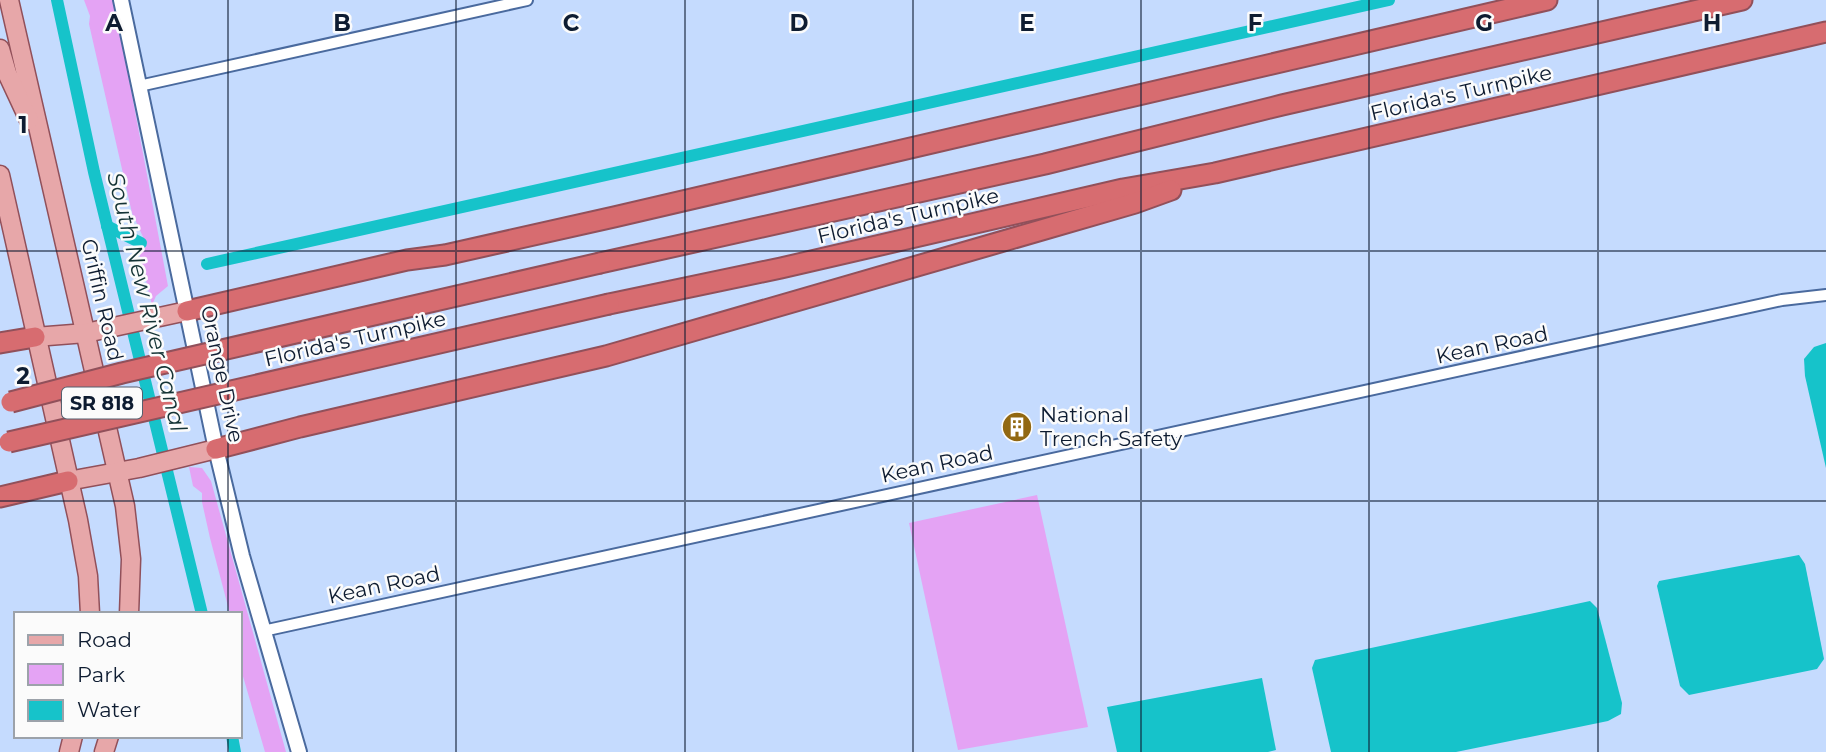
<svg xmlns="http://www.w3.org/2000/svg" width="1826" height="752" viewBox="0 0 1826 752" font-family="Montserrat,sans-serif">
  <rect width="100%" height="100%" fill="#c5dbfe"/>
  <g fill="#e4a3f4">
    <polygon points="84,0 114,0 168,286 156,296 152,305 138,248 144,239 132,213 89,24 90,16"/>
    <polygon points="189,467 202,468 211,481 286,752 265,752 240,666 240,614 230,614 210,538 202,502 202,493 193,486"/>
    <polygon points="1037,495 1088,727 958,750 909,523"/>
  </g>
  <g fill="#16c3ca">
    <polygon points="1826,343 1826,468 1805,376 1804,359 1814,347"/>
    <polygon points="1799,555 1805,564 1824,659 1817,669 1689,695 1680,686 1657,586 1659,581"/>
    <polygon points="1590,601 1597,608 1622,703 1621,714 1608,721 1456,752 1331,752 1312,668 1315,660"/>
    <polygon points="1262,678 1276,750 1268,752 1117,752 1107,707"/>
  </g>
  <g fill="none" stroke-linecap="round" stroke-linejoin="round">
    <g stroke="#16c3ca" stroke-width="12">
      <polyline points="57,0 94,172 202,614"/>
      <polyline points="107,226 141,243"/>
      <polyline points="207,264 1389,0"/>
      <polyline points="232,736 235,752"/>
    </g>
    <g stroke="#4a6a9e" stroke-width="14">
      <g id="minor">
        <polyline points="139,86 527,0"/>
        <polyline points="263,631 1782,300 1826,295"/>
      </g>
    </g>
    <g stroke="#4a6a9e" stroke-width="18">
      <polyline id="tertiary" points="121,0 216,449 242,556 299,752"/>
    </g>
    <g stroke="#91505a" stroke-width="21">
      <g id="primary">
        <polyline points="9,0 125,506 131,559 129,614"/>
        <polyline points="0,49 7,73 29,120"/>
        <polyline points="0,175 78,520 88,576 90,614"/>
        <polyline points="35,337 86,333 187,311"/>
        <polyline points="68,481 139,468 216,449"/>
        <polyline points="69,752 73,736"/>
        <polyline points="104,752 109,736"/>
      </g>
    </g>
    <g stroke="#91505a" stroke-width="23">
      <g id="motorway">
        <polyline points="600,263 1045,164 1282,105 1742,0"/>
        <polyline points="609,304 781,268 1123,189 1215,173 1826,32"/>
        <polyline points="187,311 407,260 445,255 614,217 1547,0"/>
        <polyline points="0,343 35,337"/>
        <polyline points="216,449 300,427 606,356 1135,203 1171,190"/>
        <polyline points="0,497 68,481"/>
      </g>
    </g>
    <use href="#minor" stroke="#fff" stroke-width="10"/>
    <use href="#tertiary" stroke="#fff" stroke-width="14"/>
    <use href="#primary" stroke="#e7a7a9" stroke-width="18"/>
    <use href="#motorway" stroke="#d76c70" stroke-width="19"/>
    <g stroke="#91505a" stroke-width="23" stroke-linecap="butt">
      <g id="motorway-bridge">
        <polyline points="11,402 122,373 600,263"/>
        <polyline points="9,442 609,304"/>
      </g>
    </g>
    <use href="#motorway-bridge" stroke="#d76c70" stroke-width="19"/>
  </g>
  <path fill="none" stroke="#0e1c31" stroke-width="2" stroke-opacity="0.55" d="M228,0V614M456,0V752M685,0V752M913,0V752M1141,0V752M1369,0V752M1598,0V752M0,251H1826M0,501H1826M228,736V752"/>
  <defs>
    <g id="building-disc" transform="scale(1.575)"><circle r="9.5" fill="#926811" stroke="#fbfbfb"/><path d="M-4-6H4V6H1V3H-1V6H-4ZM-2.5-4.3h1.7v1.8h-1.7ZM.8-4.3h1.7v1.8H.8ZM-2.5-1h1.7V.8h-1.7ZM.8-1h1.7V.8H.8Z" fill="#fff"/></g>
  </defs>
  <g fill-rule="evenodd">
    <use href="#building-disc" x="1017" y="427"/>
  </g>
  <g text-anchor="middle" stroke-width="5" stroke-linejoin="round" paint-order="stroke">
    <rect fill="#fbfbfb" stroke="#555f6e" stroke-width="2" x="62" y="387.5" width="80" height="31" rx="5"/>
    <g font-size="19" font-weight="bold" fill="#0e1c31">
      <text x="102" y="410">SR 818</text>
    </g>
    <g font-size="21" fill="#0e1c31" stroke="#fbfbfb">
      <text transform="translate(1461 93) rotate(-13)" y="7">Florida's Turnpike</text>
      <text transform="translate(908 216) rotate(-13)" y="7">Florida's Turnpike</text>
      <text transform="translate(102 300) rotate(77)" y="7">Griffin Road</text>
      <text transform="translate(355 339) rotate(-13)" y="7">Florida's Turnpike</text>
      <text transform="translate(1492 345) rotate(-12)" y="7">Kean Road</text>
      <text transform="translate(222 374) rotate(78)" y="7">Orange Drive</text>
      <text transform="translate(937 464) rotate(-12)" y="7">Kean Road</text>
      <text transform="translate(384 585) rotate(-12)" y="7">Kean Road</text>
    </g>
    <g font-size="21" fill="#0e1c31" stroke="#fbfbfb" text-anchor="start">
      <text x="1040" y="422">National<tspan x="1040" dy="24">Trench Safety</tspan></text>
    </g>
    <g font-size="23" font-style="italic" fill="#143335" stroke="#fbfbfb">
      <text transform="translate(147 302) rotate(76)" y="8">South New River Canal</text>
    </g>
  </g>
  <g font-size="23" text-anchor="middle" font-weight="bold" fill="#0e1c31" stroke="#fbfbfb" stroke-width="5" stroke-linejoin="round" paint-order="stroke">
    <text x="114" y="31">A</text>
    <text x="342" y="31">B</text>
    <text x="571" y="31">C</text>
    <text x="799" y="31">D</text>
    <text x="1027" y="31">E</text>
    <text x="1255" y="31">F</text>
    <text x="1484" y="31">G</text>
    <text x="1712" y="31">H</text>
    <text x="23" y="133">1</text>
    <text x="23" y="384">2</text>
  </g>
  <rect x="14" y="612" width="228" height="126" fill="#fbfbfb" stroke="#9ca2aa" stroke-width="2"/>
  <rect x="28" y="635" width="35" height="10" fill="#e7a7a9" stroke="#9ca2aa" stroke-width="2"/>
  <text x="77" y="647" font-size="21" fill="#0e1c31">Road</text>
  <rect x="28" y="664" width="35" height="21" fill="#e4a3f4" stroke="#9ca2aa" stroke-width="2"/>
  <text x="77" y="682" font-size="21" fill="#0e1c31">Park</text>
  <rect x="28" y="700" width="35" height="21" fill="#16c3ca" stroke="#9ca2aa" stroke-width="2"/>
  <text x="77" y="717" font-size="21" fill="#0e1c31">Water</text>
</svg>
